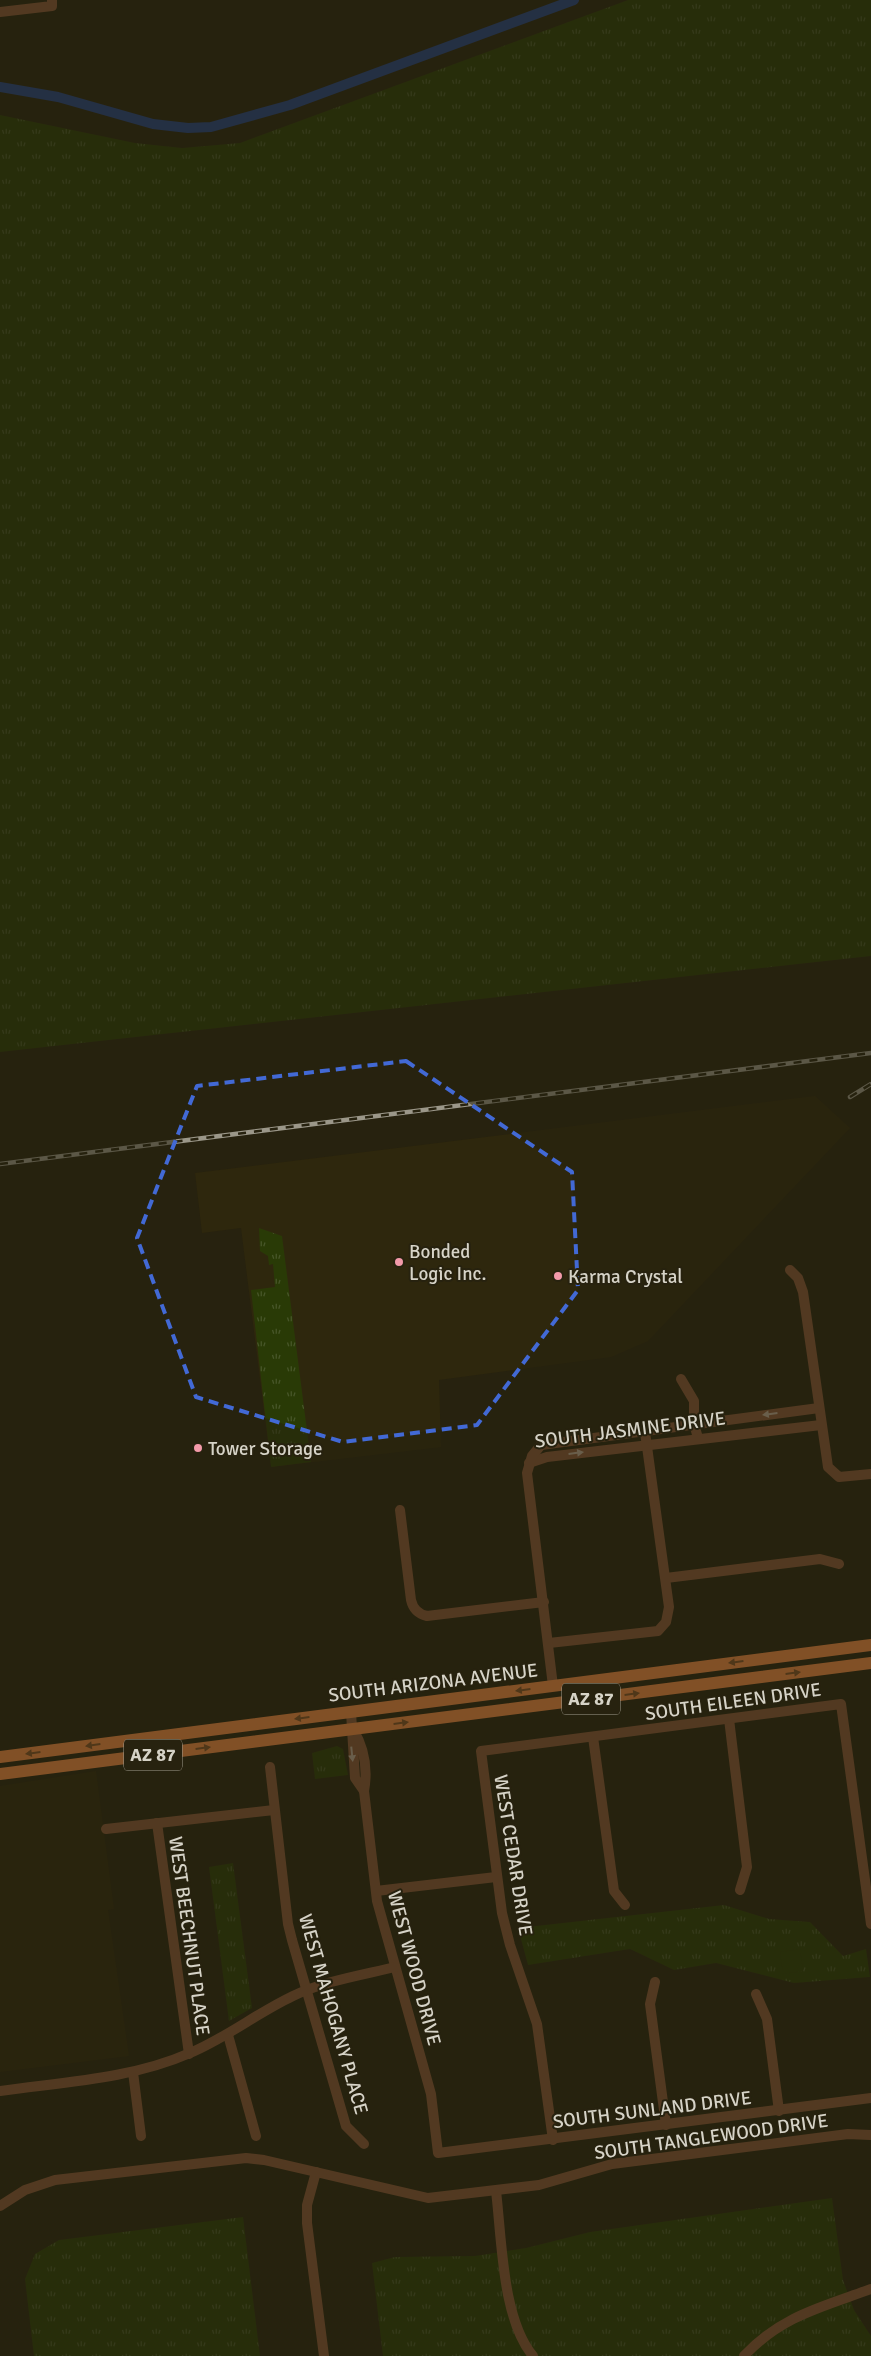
<svg xmlns="http://www.w3.org/2000/svg" width="871" height="2356" viewBox="0 0 871 2356" font-family="Signika,sans-serif">
  <defs>
    <pattern id="grass-tufts" width="24" height="20" patternUnits="userSpaceOnUse" patternTransform="scale(1.25)"><rect width="24" height="20" fill="#293a06"/><path d="M3 7l-1-3M5 7V3M7 7l1-3M15 17l-1-3M17 17v-4M19 17l1-3" fill="none" stroke="#475629"/></pattern>
  </defs>
  <rect width="100%" height="100%" fill="#27220f"/>
  <g fill="#2e270d">
    <polygon points="815,1096 850,1128 648,1341 611,1357 439,1380 441,1447 271,1467 241,1228 202,1233 195,1173"/>
    <polygon points="96,1771 114,1909 108,1910 129,2056 0,2072 0,1786"/>
  </g>
  <g fill="url(#grass-tufts)">
    <polygon points="628,0 871,0 871,956 0,1052 0,115 135,143 182,148 240,143"/>
    <polygon points="259,1228 282,1236 311,1462 271,1467 251,1290 275,1287 273,1264 269,1265 268,1256 260,1251"/>
    <polygon points="337,1746 343,1749 348,1775 315,1779 312,1753"/>
    <polygon points="233,1863 252,2008 229,2021 209,1867"/>
    <polygon points="724,1905 769,1919 810,1922 843,1956 866,1949 870,1977 794,1983 716,1963 674,1970 630,1949 528,1965 518,1928"/>
    <polygon points="832,2198 843,2280 854,2310 871,2336 871,2356 383,2356 372,2263 395,2257 475,2256 526,2248 590,2232"/>
    <polygon points="243,2217 260,2356 34,2356 25,2279 35,2254 59,2240"/>
  </g>
  <polygon fill="#293a06" points="800,1949 803,1971 783,1974 780,1952"/>
  <g fill="none" stroke-linecap="round" stroke-linejoin="round">
    <polyline stroke="#234083" stroke-width="10" points="0,87 58,97 153,124 188,128 211,127 290,105 574,0"/>
    <g stroke="#885638" stroke-width="10">
      <polyline points="0,12 52,6 52,0"/>
      <polyline points="790,1270 798,1278 803,1292 828,1467 839,1477 871,1474"/>
      <polyline points="681,1379 694,1401 694,1424 698,1438"/>
      <polyline points="529,1463 547,1457 821,1425"/>
      <path d="M400,1510L411,1600C413,1609 418,1614 427,1616L544,1602"/>
      <polyline points="666,1578 820,1559 839,1564"/>
      <polyline points="549,1643 658,1631 666,1622 669,1607 645,1432"/>
      <polyline points="553,1686 527,1473 532,1456 541,1445 819,1408"/>
      <polyline points="351,1712 355,1778 364,1791"/>
      <polyline points="729,1719 747,1867 740,1890"/>
      <path d="M353,1729C365,1749 368,1769 364,1791L377,1901L431,2094L438,2153L871,2098"/>
      <polyline points="593,1737 614,1891 625,1905"/>
      <polyline points="270,1767 288,1924 292,1940 346,2126 364,2144"/>
      <polyline points="157,1823 189,2054"/>
      <polyline points="106,1829 274,1810"/>
      <polyline points="376,1891 496,1877"/>
      <polyline points="655,1982 650,2004 666,2125"/>
      <polyline points="756,1994 767,2019 779,2111"/>
      <polyline points="228,2035 256,2136"/>
      <polyline points="133,2072 141,2136"/>
      <path d="M0,2091C63,2082 131,2079 190,2053C226,2038 257,2013 293,1996C324,1981 362,1975 395,1967"/>
      <polyline points="553,2140 537,2024 510,1945 502,1913 481,1751 841,1704 871,1924"/>
      <polyline points="316,2172 307,2205 307,2223 324,2356"/>
      <path d="M496,2191C502,2240 502,2319 533,2356"/>
      <polyline points="0,2206 25,2190 55,2180 246,2158 264,2160 428,2198 539,2185 612,2164 848,2134 871,2135"/>
      <path d="M744,2356C781,2316 822,2307 871,2289"/>
    </g>
    <g stroke="#f08843" stroke-width="12">
      <polyline points="0,1757 871,1645"/>
      <polyline points="0,1774 871,1663"/>
    </g>
    <g stroke="#9b9789" stroke-width="4.5">
      <g id="rail">
        <polyline points="850,1097 871,1084"/>
        <polyline points="0,1164 871,1053"/>
      </g>
    </g>
    <use href="#rail" stroke="#27220f" stroke-width="2.5" stroke-dasharray="8" stroke-linecap="butt"/>
  </g>
  <defs><path id="oneway-solid" d="M-6-.8H1V-3.2L6.5 0L1 3.2V.8H-6Z" transform="scale(1.25)"/></defs>
  <g fill="#bba795">
    <use href="#oneway-solid" transform="translate(770 1414) rotate(173)"/>
    <use href="#oneway-solid" transform="translate(576 1453) rotate(-7)"/>
    <use href="#oneway-solid" transform="translate(352 1754) rotate(84)"/>
  </g>
  <g fill="#815026">
    <use href="#oneway-solid" transform="translate(736 1662) rotate(173)"/>
    <use href="#oneway-solid" transform="translate(793 1673) rotate(-7)"/>
    <use href="#oneway-solid" transform="translate(523 1690) rotate(173)"/>
    <use href="#oneway-solid" transform="translate(632 1694) rotate(-7)"/>
    <use href="#oneway-solid" transform="translate(302 1718) rotate(173)"/>
    <use href="#oneway-solid" transform="translate(401 1723) rotate(-7)"/>
    <use href="#oneway-solid" transform="translate(93 1745) rotate(172)"/>
    <use href="#oneway-solid" transform="translate(203 1748) rotate(-7)"/>
    <use href="#oneway-solid" transform="translate(33 1753) rotate(173)"/>
  </g>
  <path d="M0 0H871V2356H0ZM406,1061L572,1172L578,1290L477,1425L343,1442L196,1397L137,1238L197,1086Z" fill="#27220f" fill-opacity=".55" fill-rule="evenodd"/>
  <path fill="none" stroke="#4269d5" stroke-width="4" stroke-dasharray="10 6" stroke-linejoin="round" d="M406,1061L572,1172L578,1290L477,1425L343,1442L196,1397L137,1238L197,1086Z"/>
  <g fill="#f39aa9" stroke="#27220f" stroke-width="2">
    <circle cx="399" cy="1262" r="5"/>
    <circle cx="558" cy="1276" r="5"/>
    <circle cx="198" cy="1448" r="5"/>
  </g>
  <g text-anchor="middle" stroke-width="4" stroke-linejoin="round" paint-order="stroke">
    <g fill="#27220f" stroke="#a29e90" stroke-width="1">
      <rect x="562" y="1683.5" width="58" height="31" rx="4"/>
      <rect x="124" y="1739.5" width="58" height="31" rx="4"/>
    </g>
    <g font-size="18" font-weight="bold" fill="#d6d3c7">
      <text x="591" y="1705">AZ 87</text>
      <text x="153" y="1761">AZ 87</text>
    </g>
    <g font-size="19" fill="#d6d3c7" stroke="#27220f" text-anchor="start">
      <text x="409" y="1258">Bonded<tspan x="409" dy="22">Logic Inc.</tspan></text>
      <text x="568" y="1283">Karma Crystal</text>
      <text x="208" y="1455">Tower Storage</text>
    </g>
    <g font-size="19" fill="#d6d3c7" stroke="#27220f">
      <text transform="translate(630 1429) rotate(-7)" y="7">SOUTH JASMINE DRIVE</text>
      <text transform="translate(433 1682) rotate(-7)" y="7">SOUTH ARIZONA AVENUE</text>
      <text transform="translate(733 1701) rotate(-8)" y="7">SOUTH EILEEN DRIVE</text>
      <text transform="translate(514 1855) rotate(81)" y="7">WEST CEDAR DRIVE</text>
      <text transform="translate(190 1936) rotate(82)" y="7">WEST BEECHNUT PLACE</text>
      <text transform="translate(415 1968) rotate(75)" y="7">WEST WOOD DRIVE</text>
      <text transform="translate(334 2014) rotate(74)" y="7">WEST MAHOGANY PLACE</text>
      <text transform="translate(652 2109) rotate(-7)" y="7">SOUTH SUNLAND DRIVE</text>
      <text transform="translate(711 2136) rotate(-8)" y="7">SOUTH TANGLEWOOD DRIVE</text>
    </g>
  </g>
</svg>
